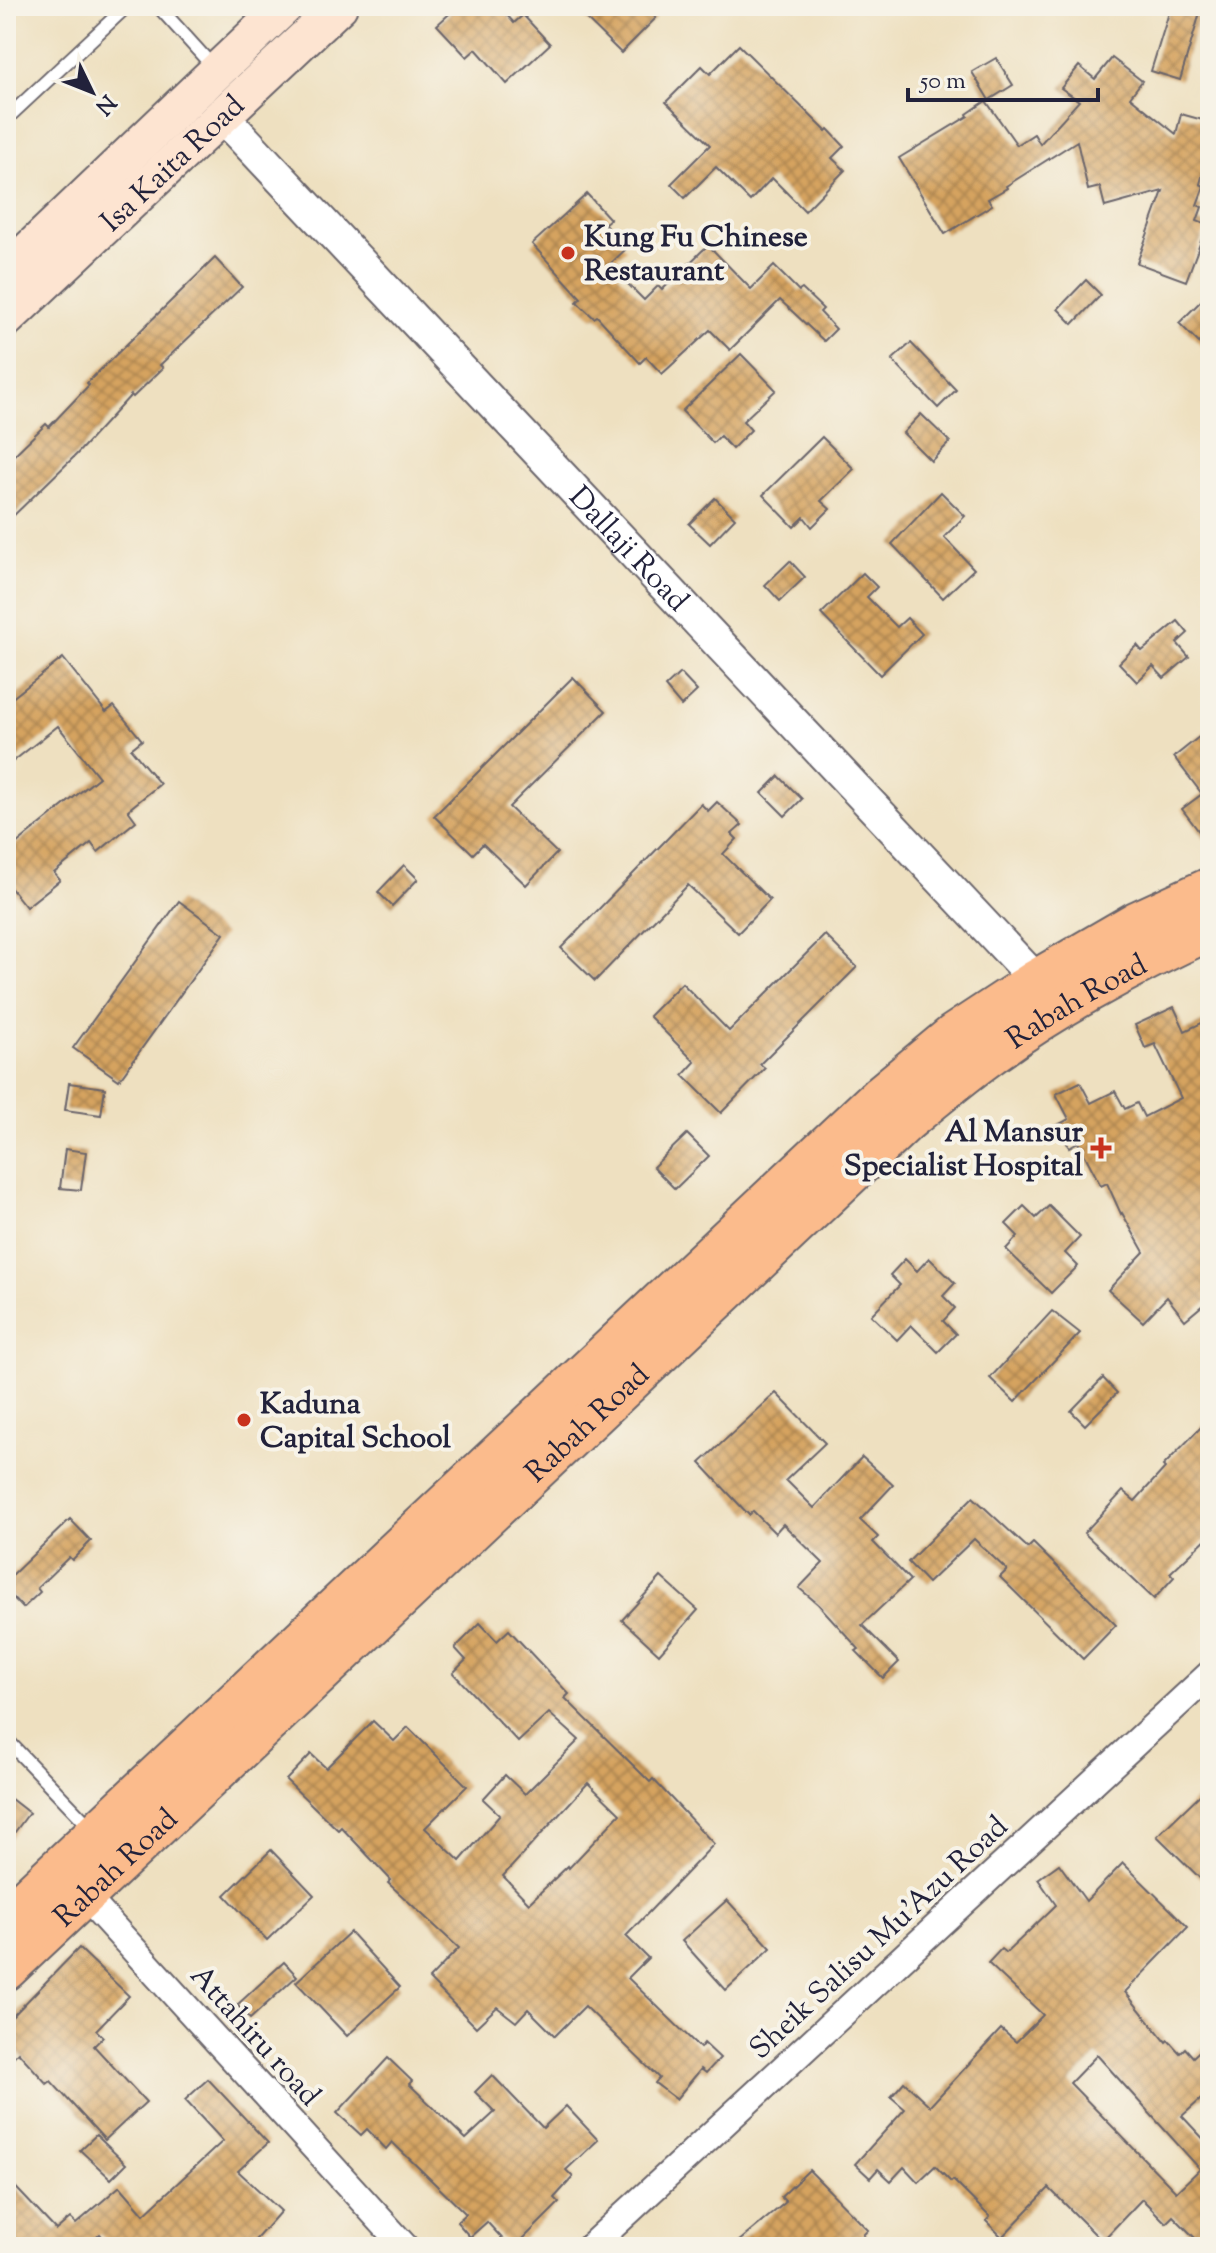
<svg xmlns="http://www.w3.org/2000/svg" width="1216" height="2253" viewBox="0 0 1216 2253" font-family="'Sorts Mill Goudy',serif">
  <defs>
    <pattern id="building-cross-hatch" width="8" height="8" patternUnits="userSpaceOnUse" patternTransform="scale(2)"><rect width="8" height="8" fill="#d5a35f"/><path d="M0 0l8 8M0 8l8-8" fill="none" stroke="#ac8450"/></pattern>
  </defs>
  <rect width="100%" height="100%" fill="#f7f3e8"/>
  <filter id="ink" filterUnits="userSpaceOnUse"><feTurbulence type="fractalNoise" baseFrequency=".0125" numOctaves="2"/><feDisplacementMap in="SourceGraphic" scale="16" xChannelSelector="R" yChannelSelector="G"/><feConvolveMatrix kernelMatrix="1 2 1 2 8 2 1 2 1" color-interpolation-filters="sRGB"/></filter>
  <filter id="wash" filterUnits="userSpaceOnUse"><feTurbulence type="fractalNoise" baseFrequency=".006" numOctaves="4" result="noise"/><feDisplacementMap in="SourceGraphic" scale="32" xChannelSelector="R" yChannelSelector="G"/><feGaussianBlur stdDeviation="1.8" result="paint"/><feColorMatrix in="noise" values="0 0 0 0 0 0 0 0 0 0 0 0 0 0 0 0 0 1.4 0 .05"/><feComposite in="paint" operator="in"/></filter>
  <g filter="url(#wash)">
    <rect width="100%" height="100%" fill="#eee0c0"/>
    <g id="blocks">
      <g fill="url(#building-cross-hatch)" fill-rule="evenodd">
        <polygon points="458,6 499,6 514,23 523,15 550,44 507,84 476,49 467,57 437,25"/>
        <polygon points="573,6 645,6 656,18 621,53"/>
        <polygon points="1171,6 1202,6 1180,80 1151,71"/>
        <polygon points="739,45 826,131 828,129 844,146 832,158 845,170 805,211 772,178 750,201 716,167 685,198 671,184 710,145 666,102 702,66 710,74"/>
        <polygon points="996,58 1013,85 989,100 972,72"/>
        <polygon points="1112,58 1142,81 1130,97 1176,134 1181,114 1210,122 1210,147 1200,184 1204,186 1197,205 1202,207 1197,221 1207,225 1186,281 1137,263 1163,191 1105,207 1100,187 1088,190 1077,141 1006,186 1007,188 988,199 992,205 945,234 899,158 968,116 967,114 986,101 1017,145 1034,134 1040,144 1079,101 1061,88 1079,66 1095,79"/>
        <polygon points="587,194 610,219 604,224 626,249 609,265 644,300 658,286 662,290 708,245 751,289 774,266 799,291 802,289 823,309 820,312 836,329 824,341 780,300 730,350 710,330 662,374 646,357 640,363 597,316 594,318 577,302 581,298 532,244"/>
        <polygon points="215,258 242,287 160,365 163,368 133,397 131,395 76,455 6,523 6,463 46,424 49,427 89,385 87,383"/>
        <polygon points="1086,280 1101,295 1073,324 1058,309"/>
        <polygon points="1210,292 1210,354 1179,323"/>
        <polygon points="911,343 956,390 938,408 892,360"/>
        <polygon points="741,354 776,390 743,421 751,430 732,449 720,436 713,443 682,411"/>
        <polygon points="921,414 950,442 931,461 903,433"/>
        <polygon points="822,437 854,469 821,501 830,509 812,527 804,517 794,527 763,495"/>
        <polygon points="941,492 965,516 944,537 974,569 943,598 892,544"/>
        <polygon points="715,498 735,518 710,544 689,524"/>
        <polygon points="790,561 805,577 780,601 765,585"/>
        <polygon points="863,573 877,587 867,597 897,627 907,618 922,634 880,675 821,614"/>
        <polygon points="1178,621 1188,633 1177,643 1189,657 1164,678 1153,666 1137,682 1119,663 1137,645 1142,651"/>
        <polygon points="63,658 106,712 114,706 142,740 131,749 160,784 128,810 136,821 98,852 91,843 54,873 60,880 26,907 6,882 6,852 99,777 58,726 6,767 6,703"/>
        <polygon points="680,673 697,691 681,706 665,687"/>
        <polygon points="573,677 606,711 509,807 557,853 526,885 483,844 473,854 434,816"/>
        <polygon points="1210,728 1210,846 1182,809 1202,794 1174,757"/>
        <polygon points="779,776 802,799 785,816 762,793"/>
        <polygon points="717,802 742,825 732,834 737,839 723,854 770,900 738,933 688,885 595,981 561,948 701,804 708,811"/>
        <polygon points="404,865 418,879 392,906 378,892"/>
        <polygon points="179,901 224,934 119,1080 73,1048"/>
        <polygon points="825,935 857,967 760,1064 765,1068 721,1113 683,1075 695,1062 649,1016 682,983 729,1031"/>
        <polygon points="1174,1007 1185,1031 1210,1019 1210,1299 1185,1320 1167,1297 1143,1322 1108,1290 1144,1252 1122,1213 1121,1214 1107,1183 1101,1186 1078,1142 1069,1147 1058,1125 1069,1119 1056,1094 1080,1082 1091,1103 1115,1091 1125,1109 1137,1103 1144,1117 1181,1098 1155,1044 1145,1048 1135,1025"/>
        <polygon points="69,1083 105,1088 101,1115 65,1110"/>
        <polygon points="687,1134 709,1156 675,1189 653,1167"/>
        <polygon points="65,1149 86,1152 81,1190 60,1188"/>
        <polygon points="1024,1206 1036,1218 1049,1206 1080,1237 1065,1253 1078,1266 1051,1293 1006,1249 1018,1236 1006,1224"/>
        <polygon points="929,1258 955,1283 943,1296 955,1308 943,1321 956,1334 938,1352 911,1325 897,1340 871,1315 900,1285 890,1275 905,1259 917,1271"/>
        <polygon points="1052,1311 1080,1333 1015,1402 990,1378"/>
        <polygon points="1103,1378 1117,1393 1085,1425 1071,1411"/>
        <polygon points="776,1393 825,1443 786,1480 814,1508 862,1457 893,1485 860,1520 878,1537 873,1542 910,1580 862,1625 899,1662 883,1678 856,1651 859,1649 818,1604 799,1588 823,1563 783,1524 775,1533 753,1511 749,1515 700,1463"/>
        <polygon points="1210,1418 1210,1535 1170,1573 1174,1577 1154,1599 1084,1533 1123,1491 1135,1501 1165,1468 1163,1466"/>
        <polygon points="973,1497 1028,1548 1033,1543 1116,1625 1083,1659 1000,1577 1007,1570 974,1539 928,1583 908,1562"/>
        <polygon points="70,1519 91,1541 72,1560 69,1557 37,1588 40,1592 23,1608 6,1590 6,1581"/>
        <polygon points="661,1577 698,1610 659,1654 622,1620"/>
        <path d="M480,1623L497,1641L509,1630L569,1694L565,1698L650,1782L653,1779L714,1844L626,1936L648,1958L628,1978L700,2048L704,2043L720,2058L706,2073L701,2069L676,2099L655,2083L659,2078L585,2006L555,2036L528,2009L516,2022L497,2007L476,2027L429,1979L459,1948L388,1883L391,1880L341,1827L338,1830L286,1780L311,1754L326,1768L373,1721L394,1741L408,1727L467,1786L425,1828L460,1861L500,1815L483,1799L505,1775L525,1794L579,1740L549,1713L518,1742L453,1673L466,1660L455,1648ZM588,1783L620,1814L569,1868L568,1866L529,1903L503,1876Z"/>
        <polygon points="1210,1785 1210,1888 1157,1836"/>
        <polygon points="6,1795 29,1813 6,1844"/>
        <polygon points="271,1850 314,1895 267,1940 225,1895"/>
        <path d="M1123,1863L1188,1927L1125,1992L1166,2042L1168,2040L1180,2053L1185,2048L1193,2057L1210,2041V2091L1182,2116L1210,2146V2234L1200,2243L1173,2216L1166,2223L1142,2199L1102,2241L1049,2188L1002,2237L986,2221L990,2217L953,2180L951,2182L935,2166L918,2182L904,2167L891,2181L878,2169L870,2178L855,2164L905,2109L891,2097L904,2082L930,2106L1001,2029L1016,2042L1043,2015L988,1963L1001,1949L1006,1953L1056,1905L1038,1879L1059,1864L1086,1901ZM1097,2055L1200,2169L1176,2192L1070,2083Z"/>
        <polygon points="727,1900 771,1948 726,1990 682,1941"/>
        <polygon points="350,1932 400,1987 347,2036 296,1982"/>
        <polygon points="79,1948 129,1996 96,2030 103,2037 94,2046 146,2102 105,2140 51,2081 47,2084 18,2052 6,2065 6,2023"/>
        <polygon points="284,1962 297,1976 250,2019 237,2005"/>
        <polygon points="388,2058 412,2081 409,2084 466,2139 495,2112 475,2092 492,2075 543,2128 566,2106 598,2140 566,2170 573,2177 554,2198 559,2203 515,2247 510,2247 487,2222 470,2237 457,2222 466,2214 392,2142 386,2149 367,2129 361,2135 337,2113"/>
        <polygon points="208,2079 268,2143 238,2171 281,2211 249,2247 111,2247 100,2234 92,2241 98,2247 16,2247 6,2236 6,2177 56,2230 70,2218 76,2224 120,2186 144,2214 223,2141 185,2100"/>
        <polygon points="96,2135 126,2164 111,2179 80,2150"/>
        <polygon points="809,2170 868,2230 863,2235 874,2247 732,2247 786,2202 781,2197"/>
      </g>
    </g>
  </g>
  <g filter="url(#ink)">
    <use href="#blocks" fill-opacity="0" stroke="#69646a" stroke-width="2"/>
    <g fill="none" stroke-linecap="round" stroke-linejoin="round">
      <g stroke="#69646a" stroke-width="16">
        <g id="service">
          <polyline points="158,6 215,69"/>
          <polyline points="6,119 127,6"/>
          <polyline points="6,1739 93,1830"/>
        </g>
      </g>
      <g stroke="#69646a" stroke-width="30">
        <g id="minor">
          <polyline points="74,1884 405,2247"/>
          <polyline points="590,2247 1210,1674"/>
        </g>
      </g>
      <g stroke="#69646a" stroke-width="36">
        <g id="tertiary">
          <path id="s1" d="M222,116L1036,980"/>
        </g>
      </g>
      <g stroke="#69646a" stroke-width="40">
        <g id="secondary">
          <polyline points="6,272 285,6"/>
          <path id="s2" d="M6,319L339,6"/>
        </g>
      </g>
      <g stroke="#69646a" stroke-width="44">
        <g id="primary">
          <polyline points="6,1917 878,1097 954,1034 1036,980 1136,922 1210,888"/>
          <path id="s3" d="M6,1970L906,1122C930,1102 953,1083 978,1064C1045,1013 1132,965 1210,930"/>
        </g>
      </g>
      <use href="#service" stroke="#fff" stroke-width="12"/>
      <use href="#minor" stroke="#fff" stroke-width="26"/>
      <use href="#tertiary" stroke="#fff" stroke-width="32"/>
      <use href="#secondary" stroke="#fde4d1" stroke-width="36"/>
      <use href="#primary" stroke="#fbbb8c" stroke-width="40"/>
    </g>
  </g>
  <g fill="#c8321e" stroke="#f7f3e8" stroke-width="3">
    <circle cx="568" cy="253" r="8"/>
    <path d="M1097 1136h8v8h8v8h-8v8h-8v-8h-8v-8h8z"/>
    <circle cx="244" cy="1420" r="8"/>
  </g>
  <g text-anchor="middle" stroke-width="8" stroke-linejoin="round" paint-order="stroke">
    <g font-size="30" fill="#22223b" stroke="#f7f3e8">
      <text dy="10" stroke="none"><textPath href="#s2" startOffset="228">Isa Kaita Road</textPath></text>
      <text dy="10" stroke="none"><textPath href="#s1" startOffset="594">Dallaji Road</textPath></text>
      <text dy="10" stroke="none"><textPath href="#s3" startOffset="1446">Rabah Road</textPath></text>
      <text dy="10" stroke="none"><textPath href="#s3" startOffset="798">Rabah Road</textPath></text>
      <text dy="10" stroke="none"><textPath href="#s3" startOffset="150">Rabah Road</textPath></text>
      <text transform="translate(878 1937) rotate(-43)" y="10">Sheik Salisu Mu'Azu Road</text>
      <text transform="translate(256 2035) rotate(48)" y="10">Attahiru road</text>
    </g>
    <g font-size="30" font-weight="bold" fill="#22223b" stroke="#f7f3e8" text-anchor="start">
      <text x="584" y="246">Kung Fu Chinese<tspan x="584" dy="34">Restaurant</tspan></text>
      <text x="1083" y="1141" text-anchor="end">Al Mansur<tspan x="1083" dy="34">Specialist Hospital</tspan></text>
      <text x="260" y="1413">Kaduna<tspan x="260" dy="34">Capital School</tspan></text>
    </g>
  </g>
  <rect width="1216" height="2253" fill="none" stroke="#f7f3e8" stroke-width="32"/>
  <g transform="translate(92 92) rotate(133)" stroke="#f7f3e8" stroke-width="6" paint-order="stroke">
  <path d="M0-6L14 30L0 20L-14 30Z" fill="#22223b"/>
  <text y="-12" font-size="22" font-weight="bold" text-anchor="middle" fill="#22223b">N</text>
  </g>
  <path d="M908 88v12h190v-12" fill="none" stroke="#22223b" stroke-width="4"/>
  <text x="920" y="88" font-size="24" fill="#22223b" stroke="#f7f3e8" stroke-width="6" paint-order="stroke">50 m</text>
</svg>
